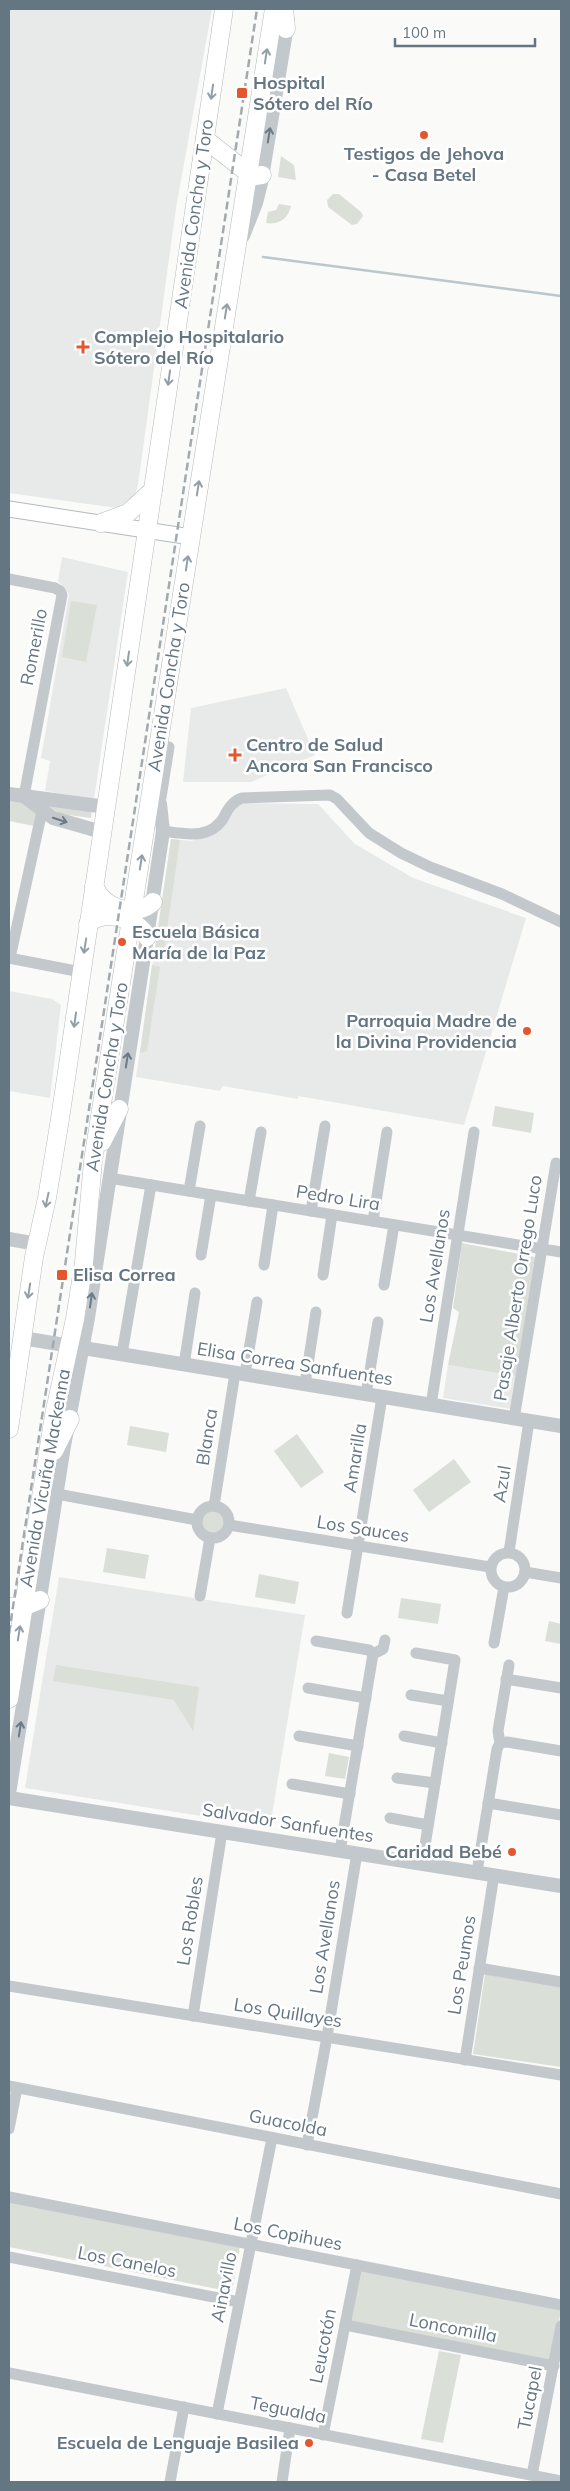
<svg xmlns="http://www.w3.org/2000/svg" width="570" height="2491" viewBox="0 0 570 2491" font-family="Mulish,sans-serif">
  <rect width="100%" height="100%" fill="#fafaf8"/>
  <g fill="#e8e9e9">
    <polygon points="9,9 212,9 176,208 138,485 135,495 117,508 9,493"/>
    <polygon points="62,557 128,572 94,799 45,791 50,761 41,758 69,594 58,581"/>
    <polygon points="286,688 315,755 251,782 183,782 191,708"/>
    <polygon points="242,803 318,804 355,844 413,878 526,918 464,1125 298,1096 298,1099 223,1086 220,1091 136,1077 171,839 191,841 208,836 228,813"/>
    <polygon points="9,991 52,999 61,1005 50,1098 9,1091"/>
    <polygon points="448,1365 516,1376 511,1409 443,1398"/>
    <polygon points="59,1577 305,1615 270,1827 25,1788"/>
  </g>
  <g fill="#dadfd7">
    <polygon points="281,156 294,165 296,180 278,177"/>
    <polygon points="333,194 339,194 361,212 363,216 357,224 352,225 328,207 327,200"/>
    <path d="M279,204L291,206C288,219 279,225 266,223L268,212L276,210Z"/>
    <polygon points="71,601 97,605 86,662 62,657"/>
    <polygon points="9,801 31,804 37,815 34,826 9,821"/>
    <polygon points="40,801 92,808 91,818 61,814"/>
    <polygon points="171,839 180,840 164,950 155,949"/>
    <polygon points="152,965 160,967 147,1051 140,1053"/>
    <polygon points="495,1106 534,1113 531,1133 492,1126"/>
    <polygon points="462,1243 535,1257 516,1376 448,1365 459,1312 453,1308"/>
    <polygon points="130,1426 169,1433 166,1452 127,1445"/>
    <polygon points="297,1434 324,1472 301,1488 274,1451"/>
    <polygon points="454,1459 471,1482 429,1512 413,1490"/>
    <circle cx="213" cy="1522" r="14"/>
    <polygon points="107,1548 149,1555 145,1579 103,1572"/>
    <polygon points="259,1574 299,1582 295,1604 255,1597"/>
    <polygon points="401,1598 441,1604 438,1624 398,1618"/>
    <polygon points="549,1621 561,1624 561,1644 545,1641"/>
    <polygon points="56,1665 199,1687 193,1731 174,1700 53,1681"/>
    <polygon points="329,1753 349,1757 345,1779 325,1776"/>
    <polygon points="485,1974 561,1987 561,2067 473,2054"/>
    <polygon points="9,2200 240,2246 232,2292 9,2247"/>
    <polygon points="360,2270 561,2309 553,2361 350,2322"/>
    <polygon points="439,2351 461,2355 443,2443 421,2439"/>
  </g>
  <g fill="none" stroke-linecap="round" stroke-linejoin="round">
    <polyline stroke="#bbc7cb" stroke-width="2.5" points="263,257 561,296"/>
    <g stroke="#b3babf" stroke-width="17">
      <polyline id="secondary" points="9,509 191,537"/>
    </g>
    <g stroke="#b5babe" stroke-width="19">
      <g id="primary">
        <polyline points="284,9 286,29"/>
        <polyline points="205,139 248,173 255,176 262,175"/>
        <polyline points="101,523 128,513 153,490"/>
        <path d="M94,886C102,907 134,920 153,902"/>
        <path d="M88,924C104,909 138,918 147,937"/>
        <polyline points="102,1142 119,1109"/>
        <polyline points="9,1429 34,1257 47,1198 60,1119 224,9"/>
        <polyline points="54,1451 70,1419"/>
        <polyline points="9,1607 23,1607 40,1600"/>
        <polyline points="9,1699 54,1415 75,1319 84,1262 93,1161 274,9"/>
      </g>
    </g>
    <g stroke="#c3c8cc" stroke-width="11">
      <polyline points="9,579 55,588 60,591 62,595 24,796"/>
      <polyline points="160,804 169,747"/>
      <path d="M163,831C185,834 211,840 224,817C228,808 233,801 242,798L330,795L337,799L369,833L401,853L430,867L502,894L561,922"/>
      <polyline points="9,958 81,972"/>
      <polyline points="10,958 42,811"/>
      <polyline points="109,1178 561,1252"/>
      <polyline points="189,1191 200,1126"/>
      <polyline points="249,1201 261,1132"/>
      <polyline points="311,1211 325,1126"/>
      <polyline points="373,1221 387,1132"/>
      <polyline points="201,1255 211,1195"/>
      <polyline points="264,1265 273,1205"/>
      <polyline points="323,1275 332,1215"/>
      <polyline points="384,1285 394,1225"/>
      <polyline points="122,1354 151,1185"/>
      <polyline points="184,1365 195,1293"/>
      <polyline points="245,1374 257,1302"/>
      <polyline points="305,1384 316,1312"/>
      <polyline points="366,1394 378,1322"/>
      <polyline points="431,1405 474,1132"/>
      <polyline points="514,1419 556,1163"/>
      <polyline points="57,1494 197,1520"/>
      <circle cx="213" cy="1522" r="16"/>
      <polyline points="214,1506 235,1373"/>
      <polyline points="229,1525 490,1567"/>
      <polyline points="509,1552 529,1421"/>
      <circle cx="508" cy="1570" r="17"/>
      <polyline points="525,1572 561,1578"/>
      <polyline points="200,1596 210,1538"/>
      <polyline points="347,1613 382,1397"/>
      <polyline points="316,1641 369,1650 373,1654"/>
      <polyline points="494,1643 504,1587"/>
      <polyline points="416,1653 455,1660 422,1864"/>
      <polyline points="373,1654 383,1649 385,1640"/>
      <polyline points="506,1679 561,1688"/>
      <polyline points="308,1688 366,1698"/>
      <polyline points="411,1695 448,1701"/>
      <polyline points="299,1736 358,1746"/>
      <polyline points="404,1736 442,1743"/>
      <polyline points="500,1743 498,1731 509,1665"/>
      <polyline points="500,1743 507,1742 561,1751"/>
      <polyline points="397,1778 435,1783"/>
      <polyline points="292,1784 350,1794"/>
      <polyline points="488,1803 561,1815"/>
      <polyline points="390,1818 428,1825"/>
      <polyline points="340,1851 373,1654"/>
      <polyline points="477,1872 497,1749 500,1743"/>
      <polyline points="479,1968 561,1982"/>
      <polyline points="9,1986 561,2075"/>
      <polyline points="193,2016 222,1832"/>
      <polyline points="465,2060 494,1875"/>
      <polyline points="9,2086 561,2194"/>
      <polyline points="9,2129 17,2088"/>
      <polyline points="307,2145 327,2037 357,1853"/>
      <polyline points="9,2197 561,2305"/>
      <polyline points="9,2257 239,2302"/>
      <polyline points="345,2325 554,2366"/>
      <polyline points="9,2373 561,2481"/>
      <polyline points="217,2414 272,2138"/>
      <polyline points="323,2435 357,2265"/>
      <polyline points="532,2475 561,2326"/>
      <polyline points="170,2482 184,2407"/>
      <polyline points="282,2482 290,2428"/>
    </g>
    <g stroke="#c3c8cc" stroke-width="14">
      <polyline points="243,236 256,203 261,183 288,20"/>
      <polyline points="9,794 106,807"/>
      <polyline points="25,797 53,818 102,832"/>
      <polyline points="9,1239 37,1244"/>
      <polyline points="22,1338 561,1426"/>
      <polyline points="9,1794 64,1446 88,1318 147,937 163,831 160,804"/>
      <polyline points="9,1798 561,1886"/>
    </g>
    <use href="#secondary" stroke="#fff" stroke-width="15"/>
    <use href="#primary" stroke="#fff" stroke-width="18"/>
    <polyline stroke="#a2aab0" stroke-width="2.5" stroke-dasharray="8 4" stroke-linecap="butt" points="9,1633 257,9"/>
  </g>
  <defs><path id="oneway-shaft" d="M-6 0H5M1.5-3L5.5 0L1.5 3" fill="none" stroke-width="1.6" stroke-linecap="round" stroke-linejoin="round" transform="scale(1.25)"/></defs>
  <g stroke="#939fa8">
    <use href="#oneway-shaft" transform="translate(266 56) rotate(-81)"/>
    <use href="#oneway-shaft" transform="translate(212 92) rotate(98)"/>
    <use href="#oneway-shaft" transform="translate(226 311) rotate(-81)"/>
    <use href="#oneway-shaft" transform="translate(169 378) rotate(98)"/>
    <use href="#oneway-shaft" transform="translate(198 488) rotate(-81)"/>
    <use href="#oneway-shaft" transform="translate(187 563) rotate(-81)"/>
    <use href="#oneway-shaft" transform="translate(128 659) rotate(98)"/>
    <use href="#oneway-shaft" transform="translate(141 862) rotate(-81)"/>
    <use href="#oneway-shaft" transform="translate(85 946) rotate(99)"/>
    <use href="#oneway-shaft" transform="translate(75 1020) rotate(98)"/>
    <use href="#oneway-shaft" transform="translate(47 1200) rotate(102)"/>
    <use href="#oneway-shaft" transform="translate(29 1291) rotate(99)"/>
    <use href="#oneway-shaft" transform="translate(19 1633) rotate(-81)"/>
  </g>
  <g stroke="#6a7a87">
    <use href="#oneway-shaft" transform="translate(269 135) rotate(-81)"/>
    <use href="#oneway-shaft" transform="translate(60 820) rotate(18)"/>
    <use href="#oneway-shaft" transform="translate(127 1060) rotate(-81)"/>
    <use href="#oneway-shaft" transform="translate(91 1300) rotate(-82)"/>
    <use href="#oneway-shaft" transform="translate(20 1729) rotate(-81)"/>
  </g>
  <g fill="#e4572e" stroke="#fff" stroke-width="2">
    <rect x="236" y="87" width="12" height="12" rx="2.5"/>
    <circle cx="424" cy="135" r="5"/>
    <path d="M80.5 339.5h5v5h5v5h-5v5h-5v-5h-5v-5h5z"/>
    <path d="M232.5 747.5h5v5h5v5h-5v5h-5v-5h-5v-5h5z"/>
    <circle cx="122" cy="942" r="5"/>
    <circle cx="527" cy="1031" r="5"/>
    <rect x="56" y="1269" width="12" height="12" rx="2.5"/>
    <circle cx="512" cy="1852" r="5"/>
    <circle cx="309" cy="2443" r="5"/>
  </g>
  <g text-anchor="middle" stroke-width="5" stroke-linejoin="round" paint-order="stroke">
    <g font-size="18" font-weight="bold" fill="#657683" stroke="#fff" text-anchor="start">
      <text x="253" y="89">Hospital<tspan x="253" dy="21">Sótero del Río</tspan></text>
      <text x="424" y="160" text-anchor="middle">Testigos de Jehova<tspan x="424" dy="21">- Casa Betel</tspan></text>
      <text x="94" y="343">Complejo Hospitalario<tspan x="94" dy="21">Sótero del Río</tspan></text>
      <text x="246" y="751">Centro de Salud<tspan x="246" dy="21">Ancora San Francisco</tspan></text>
      <text x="132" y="938">Escuela Básica<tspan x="132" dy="21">María de la Paz</tspan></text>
      <text x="517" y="1027" text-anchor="end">Parroquia Madre de<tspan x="517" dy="21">la Divina Providencia</tspan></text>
      <text x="73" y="1281">Elisa Correa</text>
      <text x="502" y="1858" text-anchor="end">Caridad Bebé</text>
      <text x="299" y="2449" text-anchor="end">Escuela de Lenguaje Basilea</text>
    </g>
    <g font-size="18" fill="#657683" stroke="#fff">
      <text transform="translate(194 214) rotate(-82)" y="6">Avenida Concha y Toro</text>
      <text transform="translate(34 647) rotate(-79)" y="6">Romerillo</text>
      <text transform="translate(169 677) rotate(-81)" y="6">Avenida Concha y Toro</text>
      <text transform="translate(107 1077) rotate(-81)" y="6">Avenida Concha y Toro</text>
      <text transform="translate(338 1198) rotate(9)" y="6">Pedro Lira</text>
      <text transform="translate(435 1266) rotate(-81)" y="6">Los Avellanos</text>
      <text transform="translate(518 1288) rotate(-81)" y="6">Pasaje Alberto Orrego Luco</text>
      <text transform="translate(295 1364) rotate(9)" y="6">Elisa Correa Sanfuentes</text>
      <text transform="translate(207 1437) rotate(-81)" y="6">Blanca</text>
      <text transform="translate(355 1458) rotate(-81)" y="6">Amarilla</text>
      <text transform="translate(45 1478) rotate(-80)" y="6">Avenida Vicuña Mackenna</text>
      <text transform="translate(502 1484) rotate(-81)" y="6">Azul</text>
      <text transform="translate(363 1529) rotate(9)" y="6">Los Sauces</text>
      <text transform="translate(288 1823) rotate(9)" y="6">Salvador Sanfuentes</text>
      <text transform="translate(190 1921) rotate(-81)" y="6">Los Robles</text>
      <text transform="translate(325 1937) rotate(-81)" y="6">Los Avellanos</text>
      <text transform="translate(462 1965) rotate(-81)" y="6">Los Peumos</text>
      <text transform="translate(288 2013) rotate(9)" y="6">Los Quillayes</text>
      <text transform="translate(288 2123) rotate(11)" y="6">Guacolda</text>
      <text transform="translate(288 2234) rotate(11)" y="6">Los Copihues</text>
      <text transform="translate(127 2262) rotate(11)" y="6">Los Canelos</text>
      <text transform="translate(224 2287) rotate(-79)" y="6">Ainavillo</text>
      <text transform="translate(453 2328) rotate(11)" y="6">Loncomilla</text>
      <text transform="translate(323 2346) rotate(-79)" y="6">Leucotón</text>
      <text transform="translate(530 2398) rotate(-79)" y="6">Tucapel</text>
      <text transform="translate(288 2410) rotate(11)" y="6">Tegualda</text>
    </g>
  </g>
  <rect width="570" height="2491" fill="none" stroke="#657683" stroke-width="20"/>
  <path d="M395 38v8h140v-8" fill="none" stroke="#657683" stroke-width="2.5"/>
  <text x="402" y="38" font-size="15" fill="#657683" stroke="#ffffff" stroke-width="4" paint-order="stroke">100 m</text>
</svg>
